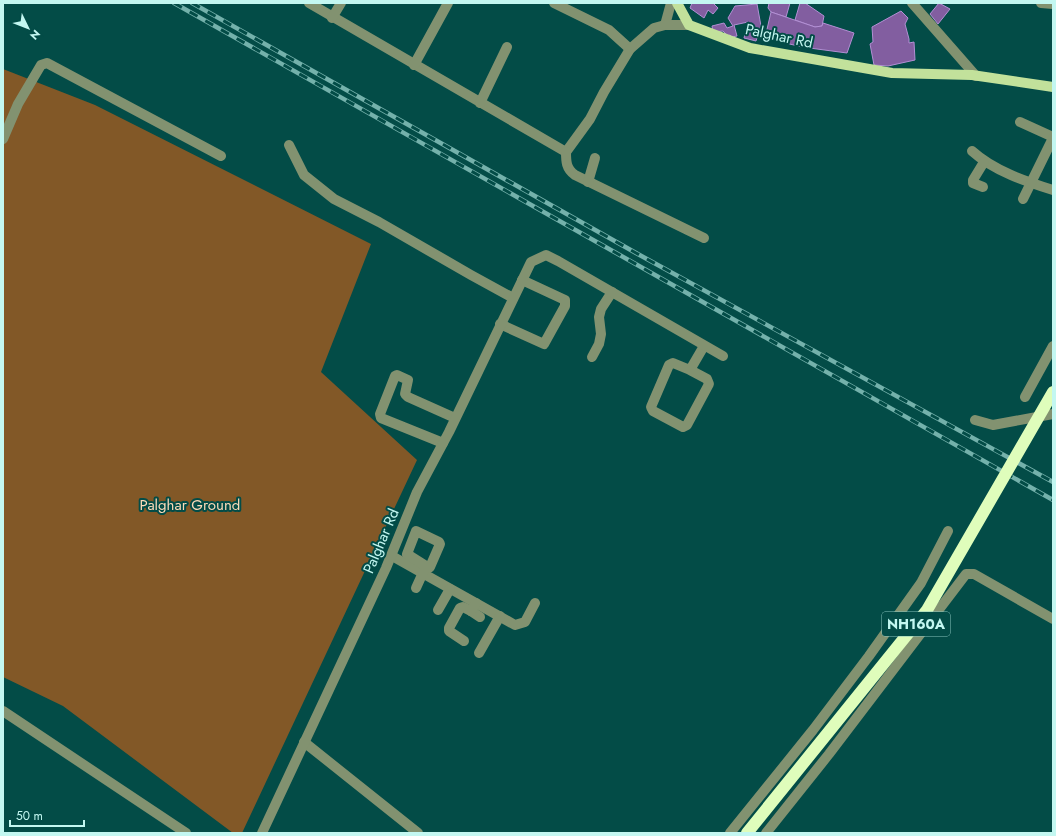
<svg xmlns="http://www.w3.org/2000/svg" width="1056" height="836" viewBox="0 0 1056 836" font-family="Jost,sans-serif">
  <rect width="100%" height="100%" fill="#034c47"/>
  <polygon fill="#825827" points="3,69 95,105 371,244 321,372 417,460 242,833 233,833 63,706 3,677"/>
  <g fill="#825ea0" stroke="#b38fd4">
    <polygon points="692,3 713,3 718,8 713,14 708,10 704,18 690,8"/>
    <polygon points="769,3 790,3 786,17 771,12 768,8"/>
    <polygon points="800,3 805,3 824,16 822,26 815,27 795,20"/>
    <polygon points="939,3 950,9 938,24 930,14"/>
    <polygon points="757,4 761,26 756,41 744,38 748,22 734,25 737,36 732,37 730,35 728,36 723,31 713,32 712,26 724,23 727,28 733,26 728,18 735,6"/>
    <polygon points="901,11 908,18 905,24 909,39 909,43 914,42 915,60 888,66 874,65 870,44 873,42 872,27"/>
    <polygon points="771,12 815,27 822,26 823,23 854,33 847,53 802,47 765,38"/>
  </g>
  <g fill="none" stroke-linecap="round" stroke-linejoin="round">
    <g stroke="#829270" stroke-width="10">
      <polyline points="309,3 566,152"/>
      <polyline points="554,3 609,30 630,49"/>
      <polyline points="912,3 976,76"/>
      <polyline points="1041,3 1053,4"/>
      <polyline points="332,18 341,3"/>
      <polyline points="665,25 671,3"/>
      <polyline points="414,65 448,3"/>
      <polyline points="480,103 507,47"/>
      <polyline points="1020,122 1053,137"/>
      <polyline points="3,139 18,104 41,65 47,63 221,156"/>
      <polyline points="289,145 304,175 334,199 379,222 471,275 513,298"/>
      <path d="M972,151C994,171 1025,181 1053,190"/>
      <polyline points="566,152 590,119 604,92 630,49 654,28 665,25 689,25"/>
      <path d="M566,152C566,161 566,169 575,175L704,238"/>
      <polyline points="588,182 595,158"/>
      <polyline points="983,187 973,183 973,180 984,162"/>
      <polyline points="1023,199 1053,138"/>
      <polyline points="500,324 544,344 565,306 565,300 522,280"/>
      <polyline points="592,357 599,344 601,334 599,317 601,309 612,292"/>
      <polyline points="690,370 673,363 669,365 651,407 653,411 683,427 687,425 709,384 707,379 690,370 704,346"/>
      <polyline points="1025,397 1053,346"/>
      <polyline points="975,420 993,425 1053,414"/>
      <polyline points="443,443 381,418 380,414 395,376 397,375 408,380 405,394 408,397 455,418"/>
      <polyline points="392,556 515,625 525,622 535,603"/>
      <polyline points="416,588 426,566 430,567 440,544 439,542 416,531 407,554 426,566"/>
      <polyline points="438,610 450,589"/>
      <polyline points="471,611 480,617"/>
      <polyline points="464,641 449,631 449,628 460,608 463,607 471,611 476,603"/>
      <polyline points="479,653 500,616"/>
      <polyline points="3,711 186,833"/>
      <polyline points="304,742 418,833"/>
      <polyline points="262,833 386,568 417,492 449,432 531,262 546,255 558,261 723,356"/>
      <polyline points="730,833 813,730 869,656 921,583 948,531"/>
      <polyline points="766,833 829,754 966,574 974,574 1053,619"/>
    </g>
    <polyline stroke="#c2e19b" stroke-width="10" points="677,3 689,25 750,48 892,73 972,75 1053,87"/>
    <g stroke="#74b1ab" stroke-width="4.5">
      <g id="rail">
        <polyline points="174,3 1053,500"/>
        <polyline points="192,3 636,253 1053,482"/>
      </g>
    </g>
    <use href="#rail" stroke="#034c47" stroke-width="3" stroke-dasharray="9" stroke-linecap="butt"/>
    <polyline stroke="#dffdbb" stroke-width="12" points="747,833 927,610 1053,392"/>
  </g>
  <g text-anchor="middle" stroke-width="4" stroke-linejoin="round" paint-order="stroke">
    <rect fill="#034c47" stroke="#89c4be" stroke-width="1" x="882" y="612" width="68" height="24" rx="3"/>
    <g font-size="14" font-weight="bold" fill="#c3f7f1">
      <text x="916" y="629">NH160A</text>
    </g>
    <g font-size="15" fill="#c3f7f1" stroke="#034c47">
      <text transform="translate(779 36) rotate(12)" y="5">Palghar Rd</text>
      <text transform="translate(381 541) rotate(-67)" y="5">Palghar Rd</text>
    </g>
    <g font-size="15" fill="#fcdbb9" stroke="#034c47">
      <text x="190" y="510">Palghar Ground</text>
    </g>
  </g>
  <rect width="1056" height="836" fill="none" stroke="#c3f7f1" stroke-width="8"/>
  <g transform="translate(28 28) rotate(133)" stroke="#034c47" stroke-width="3" paint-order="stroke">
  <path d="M0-3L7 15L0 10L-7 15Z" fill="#c3f7f1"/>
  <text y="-6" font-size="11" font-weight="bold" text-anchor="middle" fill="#c3f7f1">N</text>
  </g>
  <path d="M10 820v6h74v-6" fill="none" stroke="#c3f7f1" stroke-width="2"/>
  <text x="16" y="820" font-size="12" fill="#c3f7f1" stroke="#034c47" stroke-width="3" paint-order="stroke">50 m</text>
</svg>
